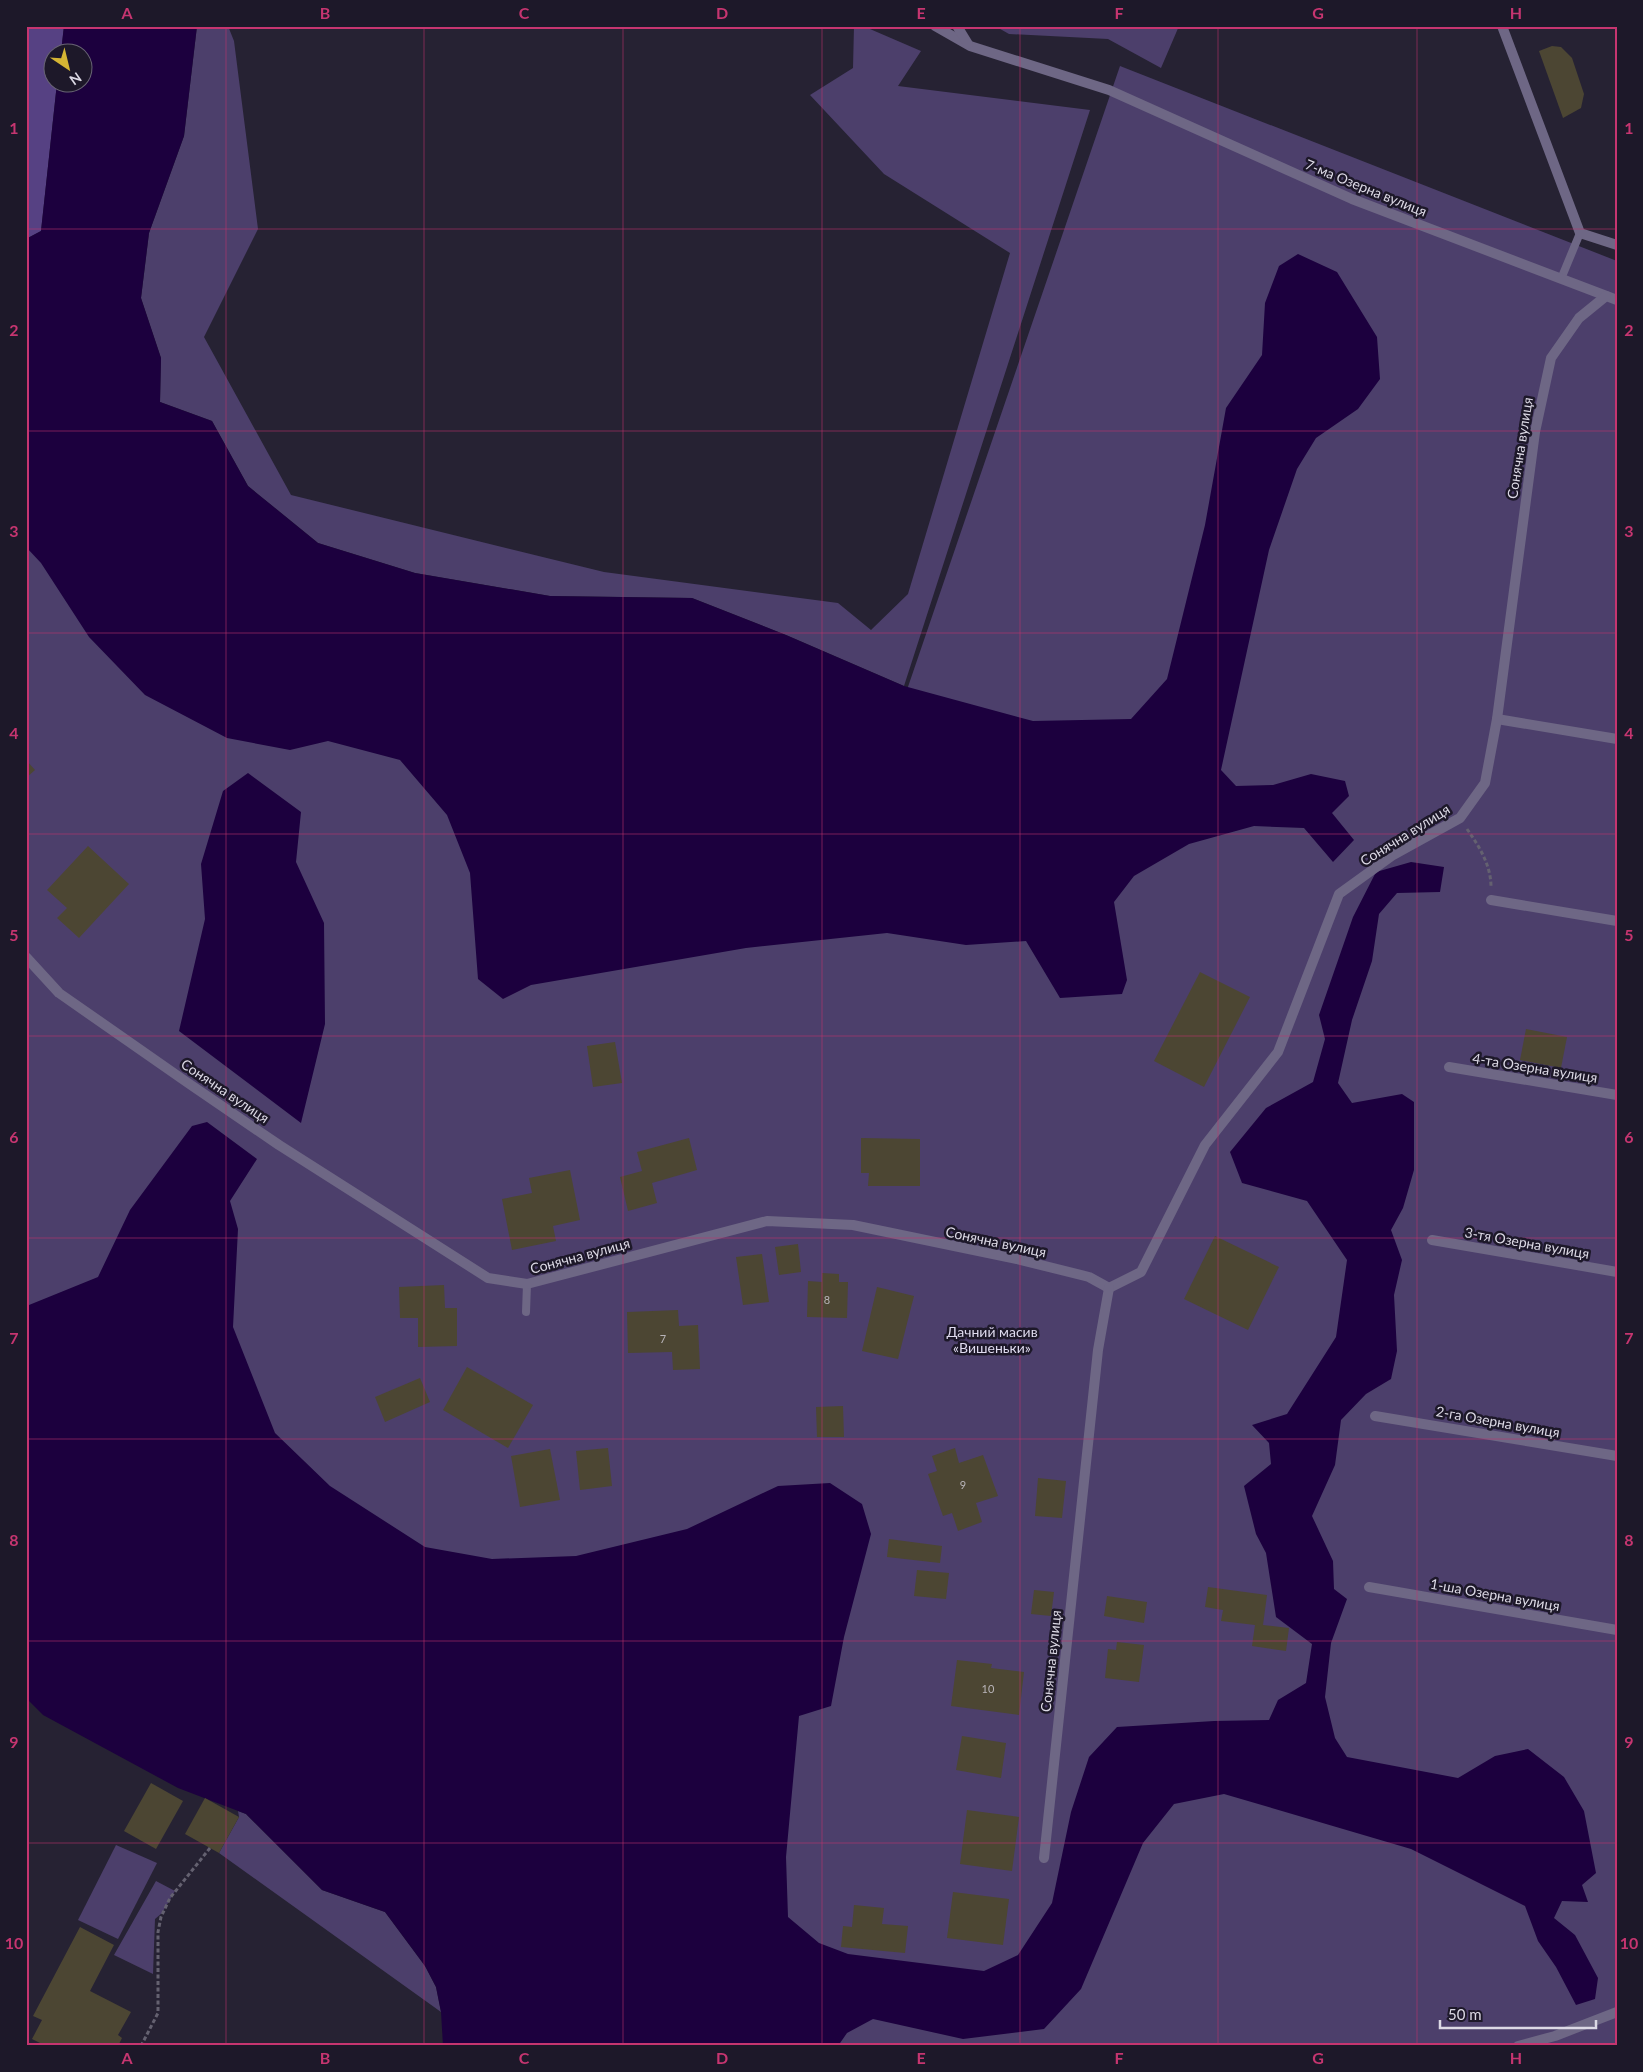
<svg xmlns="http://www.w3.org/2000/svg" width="1643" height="2072" viewBox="0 0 1643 2072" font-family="Lato,sans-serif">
  <rect width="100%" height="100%" fill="#262233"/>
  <g fill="#4c3f6b">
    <polygon points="197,26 228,26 234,41 258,229 204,337 291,495 604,572 838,603 871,630 908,594 1010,253 884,174 810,95 853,68 854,26 863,26 921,51 898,86 1090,110 904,686 786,635 692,598 550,596 415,573 318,543 248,486 212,421 160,402 161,358 141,298 149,233 184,136"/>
    <polygon points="995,26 1179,26 1161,68 1108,39 1009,34"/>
    <polygon points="1120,66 1617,261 1617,2046 550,2046 26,1377 26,462 896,722"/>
    <polygon points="238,1811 246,1814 322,1890 385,1912 425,1966 436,1987 441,2012 219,1853 239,1817"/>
    <polygon points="116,1845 157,1863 118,1939 78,1920"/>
    <polygon points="156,1881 175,1891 162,1913 155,1919 153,1974 114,1955"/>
  </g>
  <polygon fill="#564183" points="26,26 64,26 61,52 52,52 52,82 57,83 41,231 26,239"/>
  <g fill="#1c003e">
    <polygon points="64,26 197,26 184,136 149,233 141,298 161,358 160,402 212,421 248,486 318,543 415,573 550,596 692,598 786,635 904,686 1033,721 1131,719 1167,679 1205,525 1226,408 1262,355 1265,303 1279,266 1298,254 1337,272 1377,337 1380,379 1358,409 1316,438 1297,469 1269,550 1221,770 1236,786 1273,785 1311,774 1345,781 1349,796 1332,813 1354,840 1333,862 1304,828 1254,826 1189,844 1134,876 1114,902 1127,980 1122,994 1060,998 1026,941 966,945 887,933 746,948 531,985 503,999 478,979 470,873 447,815 400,760 328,741 290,750 227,738 145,695 89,637 41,563 26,547 26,239 41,231 57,83 82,82 82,52 61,52"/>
    <polygon points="248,773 301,812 296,862 324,923 325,1024 301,1123 179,1031 205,919 201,864 223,791"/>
    <polygon points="1411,862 1444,867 1440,892 1397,893 1379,914 1372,961 1352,1020 1338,1083 1352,1103 1402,1094 1414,1102 1414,1170 1403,1208 1391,1230 1402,1260 1394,1295 1397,1351 1391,1379 1366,1394 1341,1420 1335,1465 1312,1516 1333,1561 1334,1589 1347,1599 1331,1643 1325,1697 1335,1738 1347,1757 1458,1778 1495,1756 1528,1749 1564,1777 1584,1811 1596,1873 1582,1885 1588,1902 1562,1901 1554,1918 1575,1935 1598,1978 1595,1999 1576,2005 1556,1967 1538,1941 1525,1906 1411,1849 1224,1794 1174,1804 1143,1843 1081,1989 1044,2029 963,2039 873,2019 847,2033 838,2046 443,2046 441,2012 436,1987 425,1966 385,1912 322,1890 246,1814 178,1788 43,1715 26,1698 26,1303 29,1305 98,1277 130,1210 192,1126 207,1122 257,1159 230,1201 238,1229 233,1327 275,1433 330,1486 425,1547 492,1559 576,1556 687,1529 778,1486 830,1483 862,1504 871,1534 844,1637 831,1706 799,1716 786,1857 788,1917 819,1943 848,1954 984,1971 1018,1955 1052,1903 1071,1812 1089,1757 1117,1727 1214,1721 1269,1720 1278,1700 1306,1683 1312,1644 1276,1617 1266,1553 1256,1534 1244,1486 1271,1464 1269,1443 1252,1425 1287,1414 1336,1337 1347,1260 1307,1201 1242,1183 1230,1152 1266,1108 1313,1082 1325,1039 1319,1015 1353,917 1376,872"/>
  </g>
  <g fill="#4c4633">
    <polygon points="1552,46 1561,47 1572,58 1584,94 1581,108 1563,118 1539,51"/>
    <polygon points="26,760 35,770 26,778"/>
    <polygon points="88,846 129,884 79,938 57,918 67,908 47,890"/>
    <polygon points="1200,972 1250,997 1204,1087 1154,1061"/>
    <polygon points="1526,1029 1567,1037 1561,1068 1520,1060"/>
    <polygon points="615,1042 622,1083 593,1087 587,1046"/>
    <polygon points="689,1138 697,1170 652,1183 657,1203 628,1211 620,1177 642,1171 637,1152"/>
    <polygon points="861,1138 920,1139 920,1186 868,1186 869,1173 861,1173"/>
    <polygon points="570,1170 580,1220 553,1226 556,1241 512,1250 502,1199 532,1193 529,1178"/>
    <polygon points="1215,1236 1279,1267 1248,1330 1184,1299"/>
    <polygon points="798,1244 801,1272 779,1275 775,1247"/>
    <polygon points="762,1254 769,1302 743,1305 736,1257"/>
    <polygon points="822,1273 839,1274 839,1282 848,1282 847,1318 807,1317 808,1281 822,1282"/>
    <polygon points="444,1285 445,1308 457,1308 457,1346 418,1347 418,1318 400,1318 399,1287"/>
    <polygon points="877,1287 914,1296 898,1359 862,1351"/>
    <polygon points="678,1310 679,1326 698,1325 700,1369 673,1370 672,1352 628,1353 627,1312"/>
    <polygon points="467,1367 533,1405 508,1448 443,1410"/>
    <polygon points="420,1378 430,1402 385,1422 375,1397"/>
    <polygon points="843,1406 844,1437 817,1437 816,1407"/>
    <polygon points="608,1448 612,1486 580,1490 576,1451"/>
    <polygon points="955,1448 959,1463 983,1455 998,1496 976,1503 982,1522 958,1531 952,1513 943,1516 928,1474 937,1471 932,1456"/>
    <polygon points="550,1449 560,1500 520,1507 511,1456"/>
    <polygon points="1038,1478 1066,1481 1062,1518 1035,1516"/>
    <polygon points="889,1539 942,1546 940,1563 887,1557"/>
    <polygon points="917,1570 949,1573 946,1599 914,1596"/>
    <polygon points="1208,1587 1267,1595 1263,1625 1289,1628 1286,1651 1252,1646 1255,1625 1221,1621 1223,1610 1205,1607"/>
    <polygon points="1034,1590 1054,1592 1051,1616 1031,1614"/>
    <polygon points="1107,1596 1147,1602 1144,1623 1104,1616"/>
    <polygon points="1117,1642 1144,1645 1139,1682 1105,1678 1108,1649 1116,1650"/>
    <polygon points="957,1660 992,1664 991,1668 1024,1672 1019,1715 951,1706"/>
    <polygon points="962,1736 1006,1743 1001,1778 956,1770"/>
    <polygon points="151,1783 183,1801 156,1849 124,1831"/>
    <polygon points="205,1798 239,1817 219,1853 185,1834"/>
    <polygon points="967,1810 1019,1817 1012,1871 960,1864"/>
    <polygon points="953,1892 1009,1899 1003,1945 947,1938"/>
    <polygon points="854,1905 884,1908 882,1924 908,1926 905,1953 841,1947 843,1926 852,1927"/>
    <polygon points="80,1927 114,1945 90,1991 131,2012 118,2035 122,2038 118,2046 46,2046 32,2039 42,2020 33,2016"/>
  </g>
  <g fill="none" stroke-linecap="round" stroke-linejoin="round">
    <g stroke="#646170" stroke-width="3" stroke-dasharray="4 2.5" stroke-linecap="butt">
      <path d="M1467,829C1479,846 1491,865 1491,887"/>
      <polyline points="141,2046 158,2013 158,1932 161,1917 170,1898 210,1848"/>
    </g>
    <g stroke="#6e6785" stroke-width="8">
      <polyline points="1561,279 1580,233"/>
      <polyline points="526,1312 527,1284"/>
    </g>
    <g stroke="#6e6785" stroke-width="10">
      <polyline points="935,26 970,46 1109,90 1352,199 1617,300"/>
      <polyline points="957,26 968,44"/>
      <polyline points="1502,26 1580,233 1617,245"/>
      <polyline points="1497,719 1617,739"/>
      <polyline points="1491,900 1617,921"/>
      <polyline points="26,957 59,993 188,1083 279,1145 488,1278 527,1284 767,1221 853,1225 1017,1259 1089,1277 1109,1288"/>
      <polyline points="1449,1067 1617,1095"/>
      <polyline points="1432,1240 1617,1272"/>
      <polyline points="1109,1288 1141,1272 1205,1145 1278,1052 1339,894 1393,855 1460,818 1485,783 1497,719 1535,432 1551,358 1579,318 1606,296"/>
      <polyline points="1375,1416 1617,1456"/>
      <polyline points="1369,1587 1617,1630"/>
      <polyline points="1044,1858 1098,1350 1109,1288"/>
      <polyline points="1518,2046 1555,2036 1617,2012"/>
    </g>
  </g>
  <path fill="none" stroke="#c63570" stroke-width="1" stroke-opacity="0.55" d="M226,26V2046M424,26V2046M623,26V2046M822,26V2046M1020,26V2046M1218,26V2046M1417,26V2046M26,229H1617M26,431H1617M26,633H1617M26,834H1617M26,1036H1617M26,1238H1617M26,1439H1617M26,1641H1617M26,1843H1617"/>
  <g text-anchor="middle" stroke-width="5" stroke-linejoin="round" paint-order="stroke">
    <g font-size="11" fill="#b8b4b8">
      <text x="827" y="1304">8</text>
      <text x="663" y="1343">7</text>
      <text x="963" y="1489">9</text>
      <text x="988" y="1693">10</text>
    </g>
    <g font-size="14" fill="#dcd9e5" stroke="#1d1829">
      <text transform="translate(1366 188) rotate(22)" y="5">7-ма Озерна вулиця</text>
      <text transform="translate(1520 448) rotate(-81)" y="5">Сонячна вулиця</text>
      <text transform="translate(1405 835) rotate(-32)" y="5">Сонячна вулиця</text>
      <text transform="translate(1535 1068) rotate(9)" y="5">4-та Озерна вулиця</text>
      <text transform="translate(225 1091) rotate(34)" y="5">Сонячна вулиця</text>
      <text transform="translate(996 1242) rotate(12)" y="5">Сонячна вулиця</text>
      <text transform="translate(1527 1243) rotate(10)" y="5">3-тя Озерна вулиця</text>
      <text transform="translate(580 1256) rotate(-15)" y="5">Сонячна вулиця</text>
      <text transform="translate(1498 1422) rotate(10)" y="5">2-га Озерна вулиця</text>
      <text transform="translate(1495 1595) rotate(10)" y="5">1-ша Озерна вулиця</text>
      <text transform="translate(1051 1661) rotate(-84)" y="5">Сонячна вулиця</text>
    </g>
    <g font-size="14" fill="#dfdbef" stroke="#1d1829">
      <text x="992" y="1337">Дачний масив<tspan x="992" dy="16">«Вишеньки»</tspan></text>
    </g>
  </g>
  <rect width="1643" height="2072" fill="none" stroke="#1d1829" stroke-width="55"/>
  <g transform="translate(68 68) rotate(145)"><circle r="24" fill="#1d1829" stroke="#696574"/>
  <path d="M0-4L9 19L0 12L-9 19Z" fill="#d5b534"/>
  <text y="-8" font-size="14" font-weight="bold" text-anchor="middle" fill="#dcd9e5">N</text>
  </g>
  <path d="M1440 2020v8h156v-8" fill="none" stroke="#dcd9e5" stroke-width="2.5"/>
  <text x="1448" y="2020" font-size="15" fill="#dcd9e5" stroke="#1d1829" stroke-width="4" paint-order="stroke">50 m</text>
  <rect x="28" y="28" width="1588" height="2016" fill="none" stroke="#c63570" stroke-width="2"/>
  <g font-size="16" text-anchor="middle" font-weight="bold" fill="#c63570">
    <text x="127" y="19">A</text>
    <text x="325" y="19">B</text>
    <text x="524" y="19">C</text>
    <text x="722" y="19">D</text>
    <text x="921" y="19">E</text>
    <text x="1119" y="19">F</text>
    <text x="1318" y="19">G</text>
    <text x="1516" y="19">H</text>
    <text x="14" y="134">1</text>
    <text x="1629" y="134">1</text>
    <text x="14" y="336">2</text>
    <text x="1629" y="336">2</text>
    <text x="14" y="537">3</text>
    <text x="1629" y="537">3</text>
    <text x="14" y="739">4</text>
    <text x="1629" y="739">4</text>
    <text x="14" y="941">5</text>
    <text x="1629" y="941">5</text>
    <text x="14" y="1143">6</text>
    <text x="1629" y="1143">6</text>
    <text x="14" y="1344">7</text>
    <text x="1629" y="1344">7</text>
    <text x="14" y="1546">8</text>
    <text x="1629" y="1546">8</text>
    <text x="14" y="1748">9</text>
    <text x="1629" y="1748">9</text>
    <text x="14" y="1949">10</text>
    <text x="1629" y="1949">10</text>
    <text x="127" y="2064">A</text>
    <text x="325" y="2064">B</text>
    <text x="524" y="2064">C</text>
    <text x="722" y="2064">D</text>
    <text x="921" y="2064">E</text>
    <text x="1119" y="2064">F</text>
    <text x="1318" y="2064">G</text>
    <text x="1516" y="2064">H</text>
  </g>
</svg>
